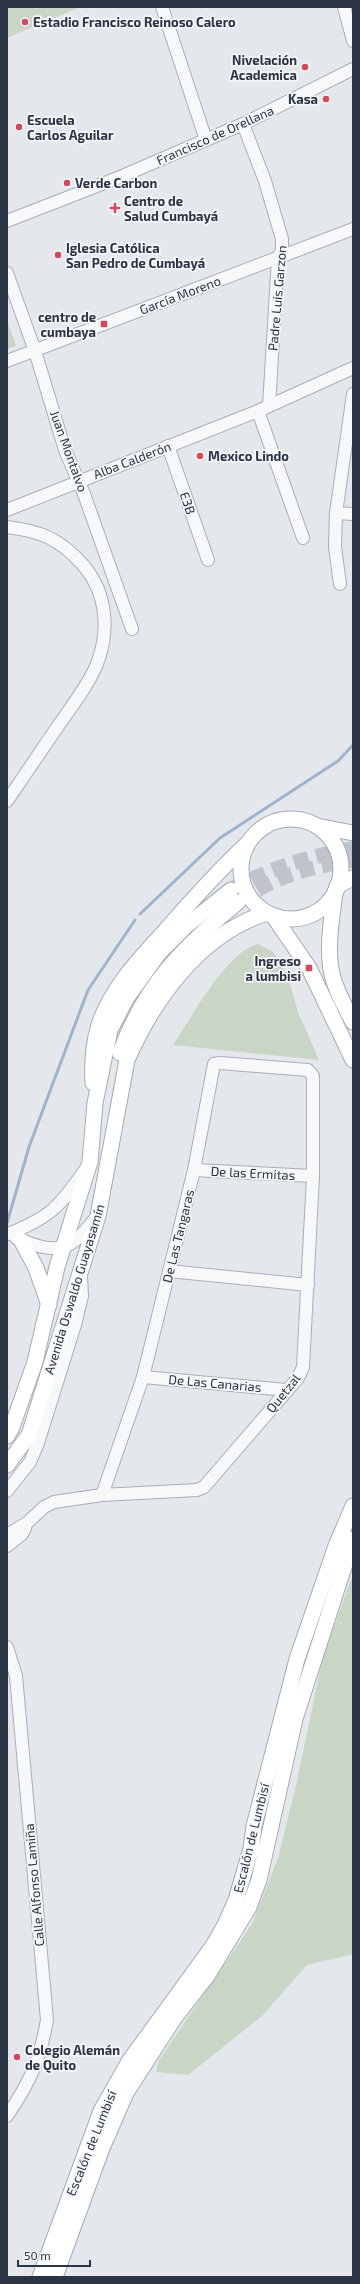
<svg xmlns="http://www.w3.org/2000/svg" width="360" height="2284" viewBox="0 0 360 2284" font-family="'Exo 2',sans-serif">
  <rect width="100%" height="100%" fill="#e4e7ec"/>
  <g fill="#c9d6c5">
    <polygon points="7,7 80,7 7,38"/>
    <polygon points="7,320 16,346 7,349"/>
    <path d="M258,944L273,952L280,961L288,977L298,1012L319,1060L173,1045C191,1018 227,951 258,944Z"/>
    <polygon points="353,1574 353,1954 307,1965 262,2016 188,2075 156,2072 159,2060 252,1924 278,1858 297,1781 323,1656"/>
  </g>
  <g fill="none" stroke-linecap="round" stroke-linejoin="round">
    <g stroke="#9fb4cc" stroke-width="3">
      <polyline points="140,914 220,838 338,761 353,745"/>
      <polyline points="7,1223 29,1147 88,990 135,920"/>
    </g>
    <g stroke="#bfc3cb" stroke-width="15" stroke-dasharray="15 8" stroke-linecap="butt">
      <path d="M231,890C274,867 305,857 353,849"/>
      <path d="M238,902C277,875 307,868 353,860"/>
    </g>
    <g stroke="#a9aeb7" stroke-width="14">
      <g id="minor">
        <polyline points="162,7 206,140"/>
        <polyline points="344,7 353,41"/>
        <polyline points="243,124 265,181 282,239 282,250 278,258 269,406"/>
        <polyline points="7,221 120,177 243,124 353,69"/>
        <polyline points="7,273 35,351 65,450 84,494 132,629"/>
        <polyline points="7,361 353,229"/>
        <polyline points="258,411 303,538"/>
        <polyline points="168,446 208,560"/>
        <polyline points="7,510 258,411 353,368"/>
        <polyline points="336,513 353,514"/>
        <path d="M7,527C41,531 60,539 83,565C107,593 110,630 97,664C88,686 71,707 58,726C41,751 24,776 7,801"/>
        <polyline points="340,584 335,547 336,513 353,394"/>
        <polyline points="194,1170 313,1176"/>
        <path d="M8,1234C51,1217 59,1207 85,1170"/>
        <path d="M16,1238C56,1254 68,1254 94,1220"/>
        <polyline points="169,1271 308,1285"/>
        <polyline points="143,1377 286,1390"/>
        <polyline points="7,1491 30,1462 38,1443 75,1325 82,1296 81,1276"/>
        <polyline points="7,1535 27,1523 44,1507 54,1502 102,1495 197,1490 204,1487 298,1378 303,1367 313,1176 313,1076 308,1070 220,1063 214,1064 194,1170 143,1377 102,1495"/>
        <polyline points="7,1546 22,1534 25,1528"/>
        <path d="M7,1647L16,1676L47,2020C40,2060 30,2082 7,2116"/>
      </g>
    </g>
    <g stroke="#a3abb8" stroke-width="17">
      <g id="major">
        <circle cx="291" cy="869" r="50"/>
        <polyline points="317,826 353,833"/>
        <polyline points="337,886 353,878"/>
        <path d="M335,892C332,918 326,948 332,974C336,991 345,1007 353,1022"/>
        <polyline points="274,917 309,968 353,1060"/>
        <path d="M120,1053C145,985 183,947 238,902"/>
        <path d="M93,1083C92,1064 93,1044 99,1025C110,990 140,958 165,931C192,900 218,871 248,843"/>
        <polyline points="21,1240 36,1268 49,1305"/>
        <polyline points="7,1436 12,1427 35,1362 57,1267 90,1162 95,1103 110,1030 126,999 159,953 186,926 231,890"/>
        <path d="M7,1465L29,1435L98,1216L127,1060C154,999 200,934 267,913"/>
        <polyline points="40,2277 101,2111 130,2060 213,1946 225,1925 236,1900 251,1849 254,1826 297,1659 336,1546 353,1506"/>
        <polyline points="55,2277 102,2148 126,2093 173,2020 207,1976 249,1907 259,1880 295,1719 353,1539"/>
      </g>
    </g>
    <use href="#minor" stroke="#f7f8fa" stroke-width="12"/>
    <use href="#major" stroke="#fff" stroke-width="15"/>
  </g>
  <g fill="#d1495b" stroke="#f4f6f9" stroke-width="1.5">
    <circle cx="25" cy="22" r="4"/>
    <circle cx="305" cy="67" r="4"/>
    <circle cx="326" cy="99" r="4"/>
    <circle cx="19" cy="127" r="4"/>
    <circle cx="67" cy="183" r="4"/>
    <path d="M113 202h4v4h4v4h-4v4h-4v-4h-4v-4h4z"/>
    <circle cx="58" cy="255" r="4"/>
    <rect x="100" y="320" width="8" height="8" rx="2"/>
    <circle cx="200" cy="456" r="4"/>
    <rect x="305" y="964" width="8" height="8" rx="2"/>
    <circle cx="17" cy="2057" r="4"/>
  </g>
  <g text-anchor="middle" stroke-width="3.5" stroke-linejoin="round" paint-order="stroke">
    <g font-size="13" font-weight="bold" fill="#2b3445" stroke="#f4f6f9" text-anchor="start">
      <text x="33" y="27">Estadio Francisco Reinoso Calero</text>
      <text x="297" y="65" text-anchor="end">Nivelación<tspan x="297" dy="15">Academica</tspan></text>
      <text x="318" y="104" text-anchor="end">Kasa</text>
      <text x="27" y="125">Escuela<tspan x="27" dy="15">Carlos Aguilar</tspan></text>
      <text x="75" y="188">Verde Carbon</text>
      <text x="124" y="206">Centro de<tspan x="124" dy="15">Salud Cumbayá</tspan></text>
      <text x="66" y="253">Iglesia Católica<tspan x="66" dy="15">San Pedro de Cumbayá</tspan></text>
      <text x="96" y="322" text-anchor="end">centro de<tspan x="96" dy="15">cumbaya</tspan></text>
      <text x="208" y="461">Mexico Lindo</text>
      <text x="301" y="966" text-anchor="end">Ingreso<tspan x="301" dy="15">a lumbisi</tspan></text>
      <text x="25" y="2055">Colegio Alemán<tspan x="25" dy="15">de Quito</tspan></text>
    </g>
    <g font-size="13" fill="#2b3445" stroke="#f4f6f9">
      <text transform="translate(215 135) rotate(-24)" y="5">Francisco de Orellana</text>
      <text transform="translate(180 295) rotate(-21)" y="5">García Moreno</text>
      <text transform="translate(277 298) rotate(-85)" y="5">Padre Luis Garzon</text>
      <text transform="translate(69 451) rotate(70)" y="5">Juan Montalvo</text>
      <text transform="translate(132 460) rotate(-21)" y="5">Alba Calderón</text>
      <text transform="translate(188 503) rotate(71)" y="5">E3B</text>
      <text transform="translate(253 1173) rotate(3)" y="5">De las Ermitas</text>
      <text transform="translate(178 1236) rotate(-76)" y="5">De Las Tangaras</text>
      <text transform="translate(74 1289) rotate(-73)" y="5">Avenida Oswaldo Guayasamín</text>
      <text transform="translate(215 1383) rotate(5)" y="5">De Las Canarias</text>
      <text transform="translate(283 1393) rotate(-51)" y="5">Quetzal</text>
      <text transform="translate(251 1838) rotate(-76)" y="5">Escalón de Lumbisí</text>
      <text transform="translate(34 1885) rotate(-95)" y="5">Calle Alfonso Lamiña</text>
      <text transform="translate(91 2143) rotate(-68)" y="5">Escalón de Lumbisí</text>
    </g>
  </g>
  <rect width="360" height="2284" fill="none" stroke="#2b3445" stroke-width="16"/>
  <path d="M18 2260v6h72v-6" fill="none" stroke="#2b3445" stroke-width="2"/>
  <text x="24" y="2260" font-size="12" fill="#2b3445" stroke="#f4f6f9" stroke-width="3" paint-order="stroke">50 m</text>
</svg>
